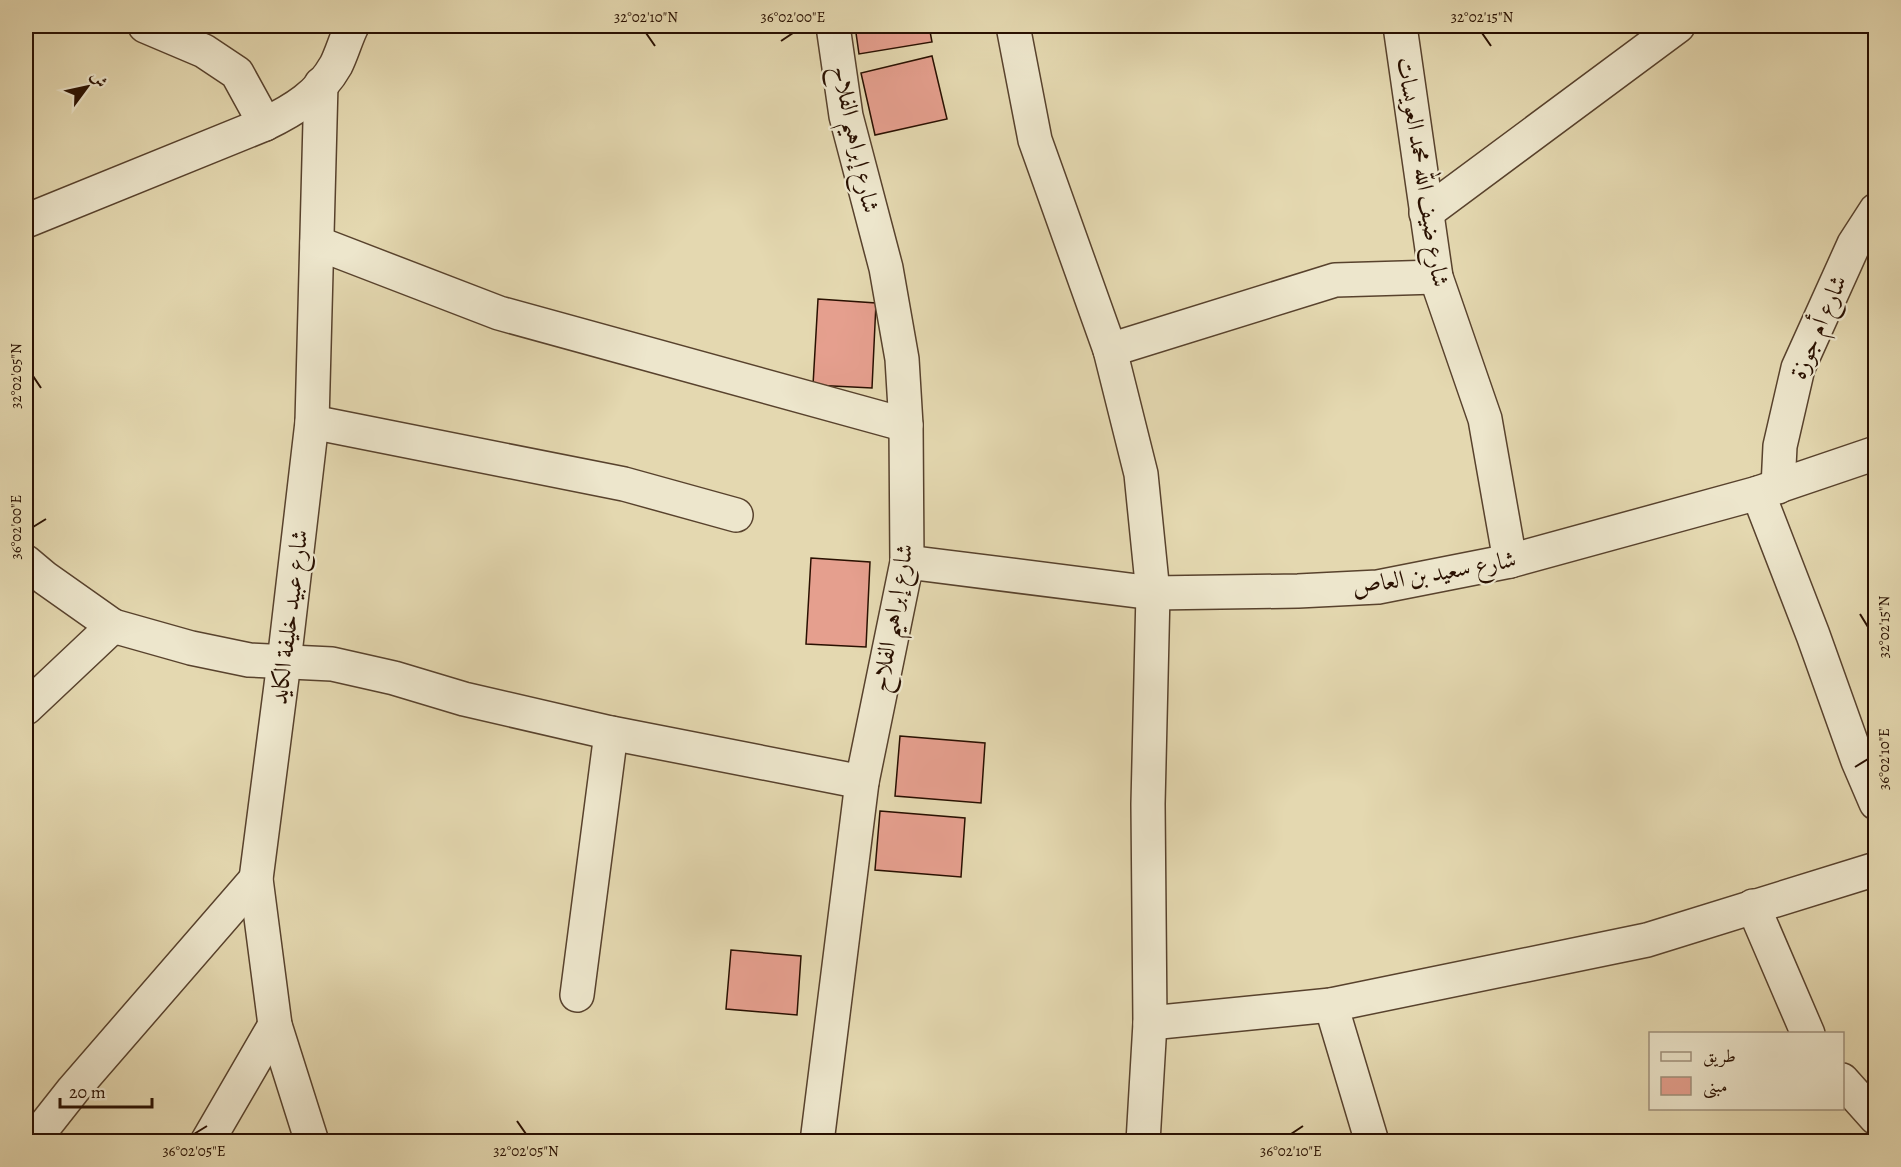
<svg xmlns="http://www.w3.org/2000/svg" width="1901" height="1167" viewBox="0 0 1901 1167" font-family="Alegreya,Amiri,serif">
  <rect width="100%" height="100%" fill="#e4d8b0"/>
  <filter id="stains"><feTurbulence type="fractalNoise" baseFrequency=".00333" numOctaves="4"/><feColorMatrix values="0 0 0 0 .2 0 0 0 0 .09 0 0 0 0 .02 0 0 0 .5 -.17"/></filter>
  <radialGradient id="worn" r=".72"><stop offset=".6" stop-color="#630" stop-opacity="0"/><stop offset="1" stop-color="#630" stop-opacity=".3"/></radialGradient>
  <g fill="#e59f8e" stroke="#291001" stroke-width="1.5">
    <polygon points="855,26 929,26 932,42 859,54"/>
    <polygon points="932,56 947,119 875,135 861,73"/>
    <polygon points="818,299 876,303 872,388 813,385"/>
    <polygon points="811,558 870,562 866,647 806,644"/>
    <polygon points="900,736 985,743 981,803 895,796"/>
    <polygon points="880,811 965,818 961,877 875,870"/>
    <polygon points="731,950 801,956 797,1015 726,1009"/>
  </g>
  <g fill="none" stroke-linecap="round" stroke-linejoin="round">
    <g stroke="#58422d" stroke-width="36">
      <g id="minor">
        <polyline points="145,26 204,51 237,73 265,124"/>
        <polyline points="1013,26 1035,140 1110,350 1141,474 1153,593 1148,804 1150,1023 1143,1142"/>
        <polyline points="1400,26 1436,277 1485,419 1510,561"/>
        <polyline points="1426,213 1678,26"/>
        <path d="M26,221L265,124C294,110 319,95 336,65C342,53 346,38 352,26"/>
        <polyline points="317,243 499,313 906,425"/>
        <polyline points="1110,350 1335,280 1436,277"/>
        <polyline points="312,422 624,484 736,515"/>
        <polyline points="1778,487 1780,446 1798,368 1854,244 1876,210"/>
        <polyline points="1758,493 1813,635 1858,761 1876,803"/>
        <polyline points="26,562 45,578 113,626"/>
        <polyline points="907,562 1153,593 1298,591 1378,587 1510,561 1758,493 1876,453"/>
        <polyline points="26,708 113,626 191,648 249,660 332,664 394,678 464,699 611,733 862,782"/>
        <polyline points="1753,906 1808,1034"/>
        <polyline points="577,995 611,733"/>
        <polyline points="1331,1005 1372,1142"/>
        <polyline points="1150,1023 1331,1005 1647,940 1876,869"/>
        <polyline points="1842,1080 1876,1118"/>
        <polyline points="32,1142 73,1090 256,879"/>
        <polyline points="207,1142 275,1025"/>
        <polyline points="312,1142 275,1025 256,879 284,662 312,422 321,84"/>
        <polyline points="817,1142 862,782 907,562 906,425 902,359 886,268 846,116 833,26"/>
      </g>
    </g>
    <use href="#minor" stroke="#ede6cc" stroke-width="33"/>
  </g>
  <path fill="none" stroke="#291001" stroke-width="2" d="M646,33L655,46M1482,33L1491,46M781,41L793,33M33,376L41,388M33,527L46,519M1860,614L1868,627M1855,767L1868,759M517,1121L526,1134M194,1134L207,1126M1291,1134L1303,1126"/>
  <g text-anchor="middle" stroke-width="4.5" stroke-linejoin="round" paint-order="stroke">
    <g font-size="24" fill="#291001" stroke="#ede6cc">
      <text transform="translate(856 139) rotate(78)" y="8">شارع إبراهيم الفلاح</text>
      <text transform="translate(1423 172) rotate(81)" y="8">شارع ضيف الله محمد العويسات</text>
      <text transform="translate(1818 327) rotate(-67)" y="8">شارع أم جوزة</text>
      <text transform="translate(1434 573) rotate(-10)" y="8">شارع سعيد بن العاص</text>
      <text transform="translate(289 617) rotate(-83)" y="8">شارع عبيد خليفة الكايد</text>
      <text transform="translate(892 618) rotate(-80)" y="8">شارع إبراهيم الفلاح</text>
    </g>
  </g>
  <rect width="1901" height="1167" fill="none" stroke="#e4d8b0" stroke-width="66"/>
  <rect x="1649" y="1032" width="195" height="78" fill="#ede6cc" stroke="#9f907b" stroke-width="1.5"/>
  <rect x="1661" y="1052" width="30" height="9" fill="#ede6cc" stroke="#9f907b" stroke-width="1.5"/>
  <text x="1703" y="1062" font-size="18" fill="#291001">طريق</text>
  <rect x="1661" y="1077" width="30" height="18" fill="#e59f8e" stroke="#9f907b" stroke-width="1.5"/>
  <text x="1703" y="1092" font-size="18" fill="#291001">مبنى</text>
  <g transform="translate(87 87) rotate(57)" stroke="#ede6cc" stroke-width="4.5" paint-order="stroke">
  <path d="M0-4.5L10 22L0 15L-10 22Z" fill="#291001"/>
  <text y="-9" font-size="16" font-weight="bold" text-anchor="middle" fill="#291001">ش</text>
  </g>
  <path d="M60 1098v9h92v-9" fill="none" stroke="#291001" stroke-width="3"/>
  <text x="69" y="1098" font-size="18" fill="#291001" stroke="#ede6cc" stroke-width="4.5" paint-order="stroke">20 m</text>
  <rect x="33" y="33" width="1835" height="1101" fill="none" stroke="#291001" stroke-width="2"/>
  <g font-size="15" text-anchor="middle" fill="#291001">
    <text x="646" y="22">32°02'10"N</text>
    <text x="793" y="22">36°02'00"E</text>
    <text x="1482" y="22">32°02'15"N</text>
    <text transform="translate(16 376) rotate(-90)" y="5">32°02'05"N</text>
    <text transform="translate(16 527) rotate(-90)" y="5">36°02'00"E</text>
    <text transform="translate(1884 627) rotate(-90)" y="5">32°02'15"N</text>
    <text transform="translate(1884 759) rotate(-90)" y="5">36°02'10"E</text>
    <text x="194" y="1156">36°02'05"E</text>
    <text x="526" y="1156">32°02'05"N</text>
    <text x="1291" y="1156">36°02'10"E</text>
  </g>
  <rect width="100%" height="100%" filter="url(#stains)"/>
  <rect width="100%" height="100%" fill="url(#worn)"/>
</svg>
